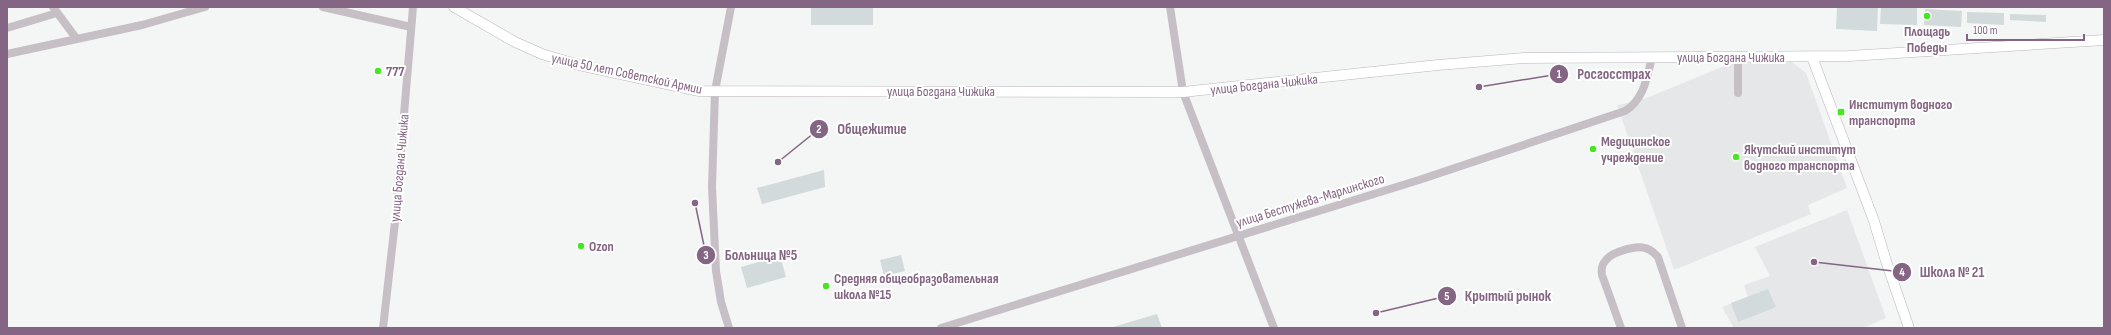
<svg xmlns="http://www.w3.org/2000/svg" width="2111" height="335" viewBox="0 0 2111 335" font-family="'Sofia Sans Condensed',sans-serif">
  <rect width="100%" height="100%" fill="#f3f6f5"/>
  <g fill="#e6e7e8">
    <polygon points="1769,58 1792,62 1806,73 1847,188 1808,205 1811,214 1674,270 1617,105 1639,101 1727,65 1750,59"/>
    <polygon points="1847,210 1886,318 1863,328 1734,328 1722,307 1748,297 1744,285 1770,276 1755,247"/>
  </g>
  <g fill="#d2dadb">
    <rect x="811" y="7" width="62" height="18"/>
    <polygon points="1837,7 1878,7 1877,31 1836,29"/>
    <polygon points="1881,7 1917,7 1917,25 1880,24"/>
    <polygon points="1925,9 1962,11 1961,27 1924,25"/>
    <polygon points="1967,12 2004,13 2004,25 1967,23"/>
    <polygon points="2010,14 2046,15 2046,22 2010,20"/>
    <polygon points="824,170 825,187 762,204 757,188"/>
    <polygon points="901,255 905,271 884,276 880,260"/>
    <polygon points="780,256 786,277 747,288 741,267"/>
    <polygon points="1768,289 1776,307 1738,322 1731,303"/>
    <polygon points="1157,314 1162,328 1113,328 1113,327"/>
  </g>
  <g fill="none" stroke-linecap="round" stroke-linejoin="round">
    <g stroke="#bcb4bc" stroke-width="11">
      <g id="major">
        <polyline points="454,7 515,42 542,54 579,65 699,91 1183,92 1438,65 1524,58 1849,56 2104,40"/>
        <polyline points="1812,57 1874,221 1886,261 1909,328"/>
      </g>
    </g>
    <g stroke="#c7bfc6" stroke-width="8">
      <polyline points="53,7 76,38"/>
      <polyline points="323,7 411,27"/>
      <polyline points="1170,7 1183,92 1274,328"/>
      <polyline points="7,28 57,13"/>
      <polyline points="7,54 142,25 205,7"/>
      <polyline points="1738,93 1738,57"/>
      <polyline points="383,328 395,222 413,7"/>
      <polyline points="729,328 721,302 716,271 712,187 715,91 731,7"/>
      <path d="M941,328L1419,180L1625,111C1644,100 1647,77 1652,57"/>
      <path d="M1621,328L1602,275C1601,269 1602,264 1606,260C1612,252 1636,245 1645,248C1651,249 1654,253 1658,257L1682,328"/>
    </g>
    <use href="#major" stroke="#fff" stroke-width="10"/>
  </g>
  <g fill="#48e523" stroke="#fff" stroke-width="1.5">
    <circle cx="1927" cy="16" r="4"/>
    <circle cx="378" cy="71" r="4"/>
    <rect x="1837" y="108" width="8" height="8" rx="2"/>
    <circle cx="1593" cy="149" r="4"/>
    <circle cx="1736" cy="157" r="4"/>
    <circle cx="581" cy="246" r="4"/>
    <circle cx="826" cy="286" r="4"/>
  </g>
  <g text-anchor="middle" stroke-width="4" stroke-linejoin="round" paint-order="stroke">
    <g font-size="14" font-weight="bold" fill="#846583" stroke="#fff" text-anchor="start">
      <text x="1927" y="36" text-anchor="middle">Площадь<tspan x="1927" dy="16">Победы</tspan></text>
      <text x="386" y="76">777</text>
      <text x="1849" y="109">Институт водного<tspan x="1849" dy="16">транспорта</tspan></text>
      <text x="1601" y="146">Медицинское<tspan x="1601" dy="16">учреждение</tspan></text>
      <text x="1744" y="154">Якутский институт<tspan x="1744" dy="16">водного транспорта</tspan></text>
      <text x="589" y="251">Ozon</text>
      <text x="834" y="283">Средняя общеобразовательная<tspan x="834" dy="16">школа №15</tspan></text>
    </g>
    <g font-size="14" fill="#846583" stroke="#fff">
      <text x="1731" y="62">улица Богдана Чижика</text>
      <text transform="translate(627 73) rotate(12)" y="5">улица 50 лет Советской Армии</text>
      <text transform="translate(1264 84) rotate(-6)" y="5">улица Богдана Чижика</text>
      <text x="941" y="96">улица Богдана Чижика</text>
      <text transform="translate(399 168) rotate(-85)" y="5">улица Богдана Чижика</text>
      <text transform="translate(1310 200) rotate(-17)" y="5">улица Бестужева-Марлинского</text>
    </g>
  </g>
  <path fill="none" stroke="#846583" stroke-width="1.5" d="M1479 87L1559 74M778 162L819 129M695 203L706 255M1814 262L1902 272M1376 313L1447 296"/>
  <g fill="#846583" stroke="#fff" stroke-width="1.5">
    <circle cx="1479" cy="87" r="4"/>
    <circle cx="778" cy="162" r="4"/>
    <circle cx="695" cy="203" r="4"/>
    <circle cx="1814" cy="262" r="4"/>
    <circle cx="1376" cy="313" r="4"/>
    <circle cx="1559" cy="74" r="10"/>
    <circle cx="819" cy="129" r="10"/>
    <circle cx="706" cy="255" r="10"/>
    <circle cx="1902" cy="272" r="10"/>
    <circle cx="1447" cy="296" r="10"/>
  </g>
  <g font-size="12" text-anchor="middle" font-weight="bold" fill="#fff">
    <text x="1559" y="78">1</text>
    <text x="819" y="133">2</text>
    <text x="706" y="259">3</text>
    <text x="1902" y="276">4</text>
    <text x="1447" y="300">5</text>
  </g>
  <g font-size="15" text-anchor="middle" font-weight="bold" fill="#846583" stroke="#fff" stroke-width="4" stroke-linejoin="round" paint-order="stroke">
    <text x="1614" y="79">Росгосстрах</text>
    <text x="872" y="134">Общежитие</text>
    <text x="761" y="260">Больница №5</text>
    <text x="1952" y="277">Школа № 21</text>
    <text x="1508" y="301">Крытый рынок</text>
  </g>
  <rect width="2111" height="335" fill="none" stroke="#846583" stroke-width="16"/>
  <path d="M1967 34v6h117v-6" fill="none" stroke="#846583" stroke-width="2"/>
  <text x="1973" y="34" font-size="12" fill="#846583" stroke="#ffffff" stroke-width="3" paint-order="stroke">100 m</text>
</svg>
